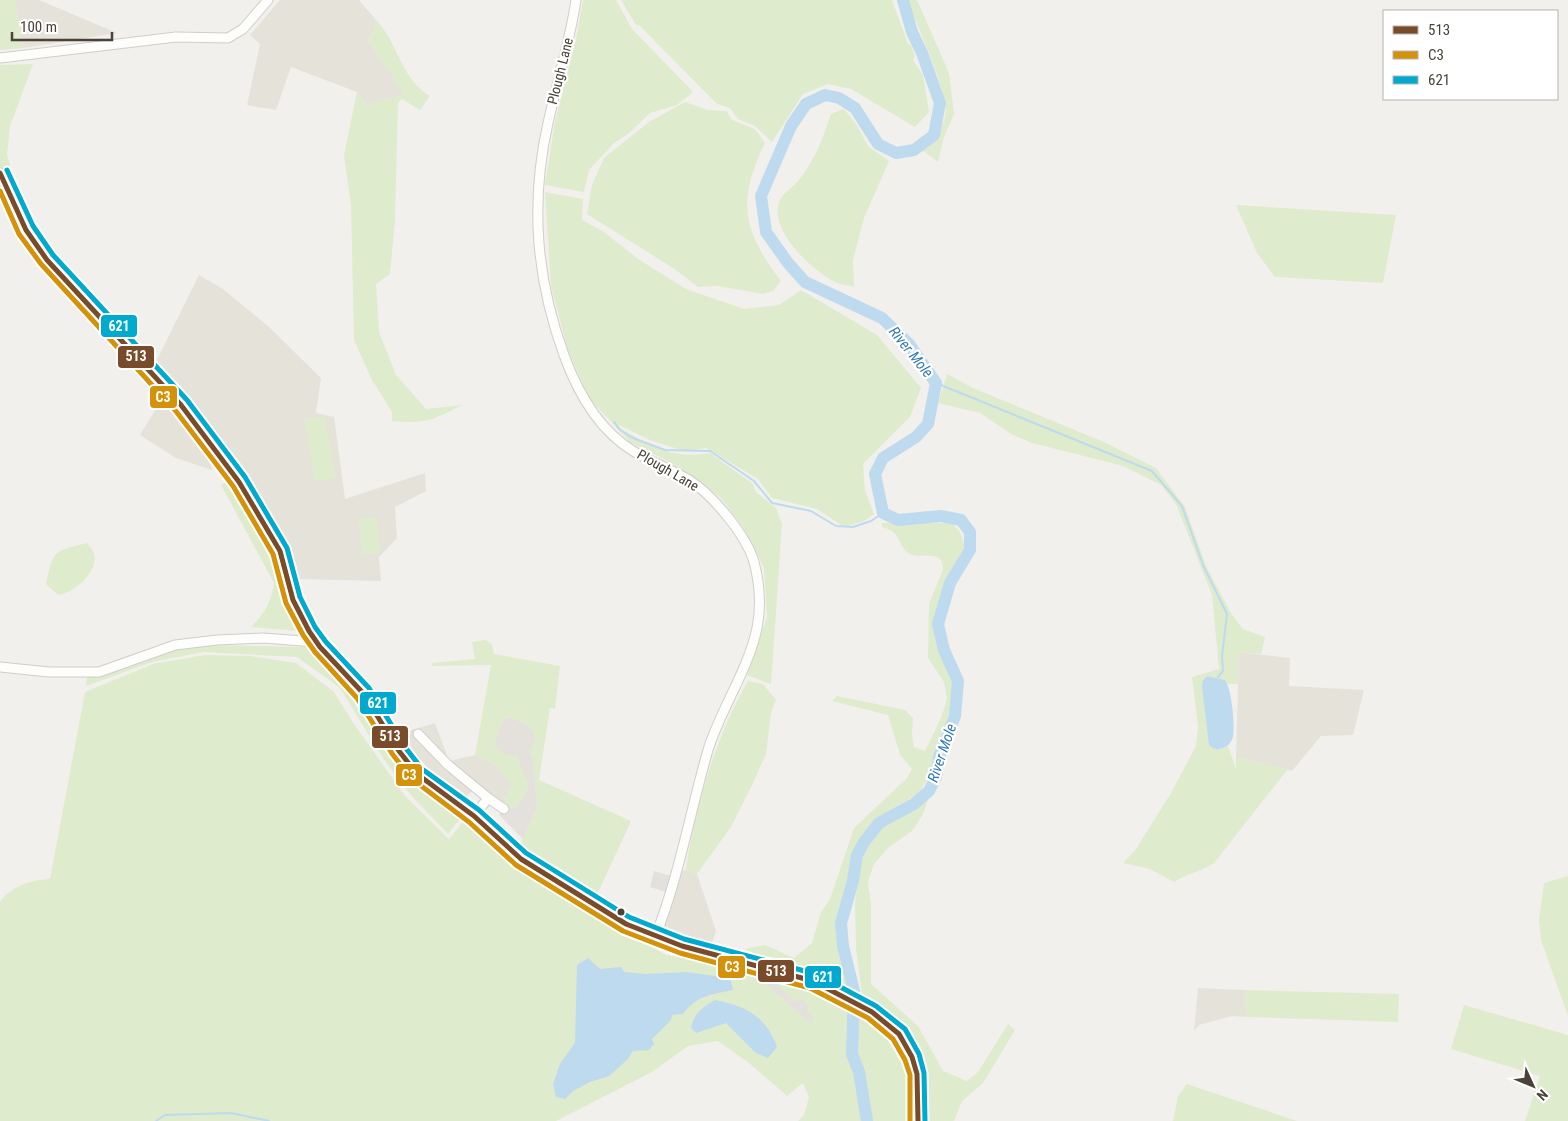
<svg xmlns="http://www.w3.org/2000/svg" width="1568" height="1121" viewBox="0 0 1568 1121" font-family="'Roboto Condensed',sans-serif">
  <rect width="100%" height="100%" fill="#f2f0ec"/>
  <g fill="#e5e2da">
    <polygon points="15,0 39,0 117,33 23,48"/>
    <polygon points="280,0 359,0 377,21 368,40 405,94 367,105 357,92 291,67 276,110 247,105 260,44 250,35"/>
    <polygon points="199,275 223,289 268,326 321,378 316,413 334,417 345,499 425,473 426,491 395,507 397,538 379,557 381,581 298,579 286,549 229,454 205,423 154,366"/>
    <polygon points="164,396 208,450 212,470 176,458 140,435"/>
    <polygon points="1239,652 1290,658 1289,686 1364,690 1353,735 1321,736 1292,771 1236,757"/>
    <polygon points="435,723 449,761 475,755 497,766 513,785 501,803 477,785 461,804 426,779 396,743 404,737 402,733"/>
    <polygon points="686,870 697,874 716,931 710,949 680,941 671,936 666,929 664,920 680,872"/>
    <polygon points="1198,988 1244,990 1247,1017 1232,1016 1199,1025 1194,1031"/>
  </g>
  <g fill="#dfebcd">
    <polygon points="0,0 15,0 23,48 0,50"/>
    <polygon points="583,0 616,0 632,29 693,92 677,105 650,113 629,133 614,143 589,170 584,192 545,185 555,122 576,40"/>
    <polygon points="621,0 892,0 908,44 911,45 915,56 913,60 923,75 929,112 915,127 851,89 828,84 803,94 772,142 755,126 738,119 730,108 717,104 639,25 636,25"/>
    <path d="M907,0H917L949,73L954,114L944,137L938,162L922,150C934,140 944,128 946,111C947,91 916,22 907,0Z"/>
    <path d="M377,21C398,43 402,81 430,96L420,110L402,99L398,103L395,220L390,274L376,284L379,332L396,375L426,409L462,405C431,421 426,424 392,421V412L372,380L354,340L351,205L344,155L357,92L367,105L404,94L368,40Z"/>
    <polygon points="33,64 10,126 7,154 15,185 0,167 0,65"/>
    <path d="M685,102L708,110L727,111L732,120L755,129L765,143C737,201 742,230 781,281L773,291L763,294L718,286L698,287L673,268L587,214L592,185L604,158L649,122Z"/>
    <path d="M844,109L856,124L868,146L889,161L864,218L853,260L854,287C848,285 841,285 835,282C812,270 769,231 779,202C782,194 793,187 799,180C815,159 823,138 831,114Z"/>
    <path d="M545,192L583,199L582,220L604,232L638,259L686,289L744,309L779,305L801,290L877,335L921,388L910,417L863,464L865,491L874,514L864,521L844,527L817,509L772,498L758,479L706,448L684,451L650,440L619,425L620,428C651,446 673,460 710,453L753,484L756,492L776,508L782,524L771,684L747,675L767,617L764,568L743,527L720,497L671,463L630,442L589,398L568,350L551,286Z"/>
    <polygon points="1236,205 1396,215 1383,283 1275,277 1257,253"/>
    <path d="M947,374L973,388L1104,442L1156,468L1185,507L1206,566L1231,613L1243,629L1265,637L1261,654L1239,652L1238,684H1228L1225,680L1207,676L1203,680L1206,718L1219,750L1228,746L1236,769V757L1288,769L1214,863C1202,871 1187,874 1174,882L1150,869L1123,863L1136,849L1171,793L1196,746L1198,726L1192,677L1219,669L1212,595L1176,504L1161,485L1123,466L1032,443L1011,434L980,413L938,403Z"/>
    <polygon points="325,417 336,478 315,482 304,418"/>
    <path d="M226,482L253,524L278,576L298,631L251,627C265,613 271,603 274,583L221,485Z"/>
    <polygon points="377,517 380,553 362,555 358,519"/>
    <path d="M882,523H952L960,532L965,547L934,618L939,648L954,680L953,698L946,724L929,776L919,793L885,814L867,832L853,853L849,878L836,925L840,960L850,988L822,974L779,964L744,949L765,945L794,958L812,943L821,912L830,899L854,828L907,778L912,769L900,755L888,715L832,701L837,696L905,710L913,718L912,735L914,747L925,751L941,718L947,699L944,682L928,658L929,604L943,569C943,550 926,558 913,555C901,552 901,538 893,532C890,529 885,528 882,527Z"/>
    <path d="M87,543C89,546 93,550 94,553C99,572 74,593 58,595L46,584C53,551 53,551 87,543Z"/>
    <polygon points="486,640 492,644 494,654 560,666 555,709 550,708 539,780 631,821 597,895 530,857 520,845 537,806 533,759 529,751 532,745 527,725 511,717 505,719 494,745 517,756 526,775 529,785 527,792 515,808 506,807 501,803 512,785 497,766 475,755 491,665 432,666 432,663 475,659 472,642"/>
    <polygon points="207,645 312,647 364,701 380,732 405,766 440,800 463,815 448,834 409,793 383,758 340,688 297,657 203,652 152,662 86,686 87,676 174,648"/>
    <path d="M205,655L251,656L296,663L334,692L354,724L405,796L449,839L467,817L536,874L596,916L666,955L746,967L821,992L879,1026L912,1081V1121H798L804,1115L809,1097L803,1083L787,1096L749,1063L718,1041L688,1046L652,1072L556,1121H0V902C11,886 31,880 50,879L85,692L153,664Z"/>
    <path d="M748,681L763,684L776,700L771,713L766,754L753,783L731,827L697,874L686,870C694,810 717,733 748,681Z"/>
    <path d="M928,800L923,814L913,830L888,848L874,864L868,882L871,904V984L918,1026L943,1071L967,1081L978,1072L1008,1024L1015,1030L983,1083L962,1101L954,1121H924C922,1106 925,1090 923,1075C918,1037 890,1015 862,994L856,948L855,903L861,855L871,836L883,824Z"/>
    <polygon points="1568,876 1568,1016 1541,940 1539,920 1544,883"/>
    <polygon points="1244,990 1399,994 1398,1022 1247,1017"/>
    <polygon points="1464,1005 1568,1035 1568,1121 1525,1121 1540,1076 1451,1049"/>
    <polygon points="1187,1084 1297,1121 1173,1121 1178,1096"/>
  </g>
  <g fill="#e4e1dd">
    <polygon points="511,717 527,725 533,731 535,742 529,751 533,759 537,806 523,839 499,815 506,807 515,808 527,792 528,784 517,756 503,754 494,745 500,727 505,719"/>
    <polygon points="654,871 671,876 666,892 650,887"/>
    <polygon points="761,979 772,981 796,1002 803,1000 808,1004 807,1012 814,1018 811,1024"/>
  </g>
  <g fill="#bedaee">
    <path d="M1207,676L1225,680C1232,689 1235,726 1233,737C1231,743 1228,746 1223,748C1216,751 1214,749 1209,745L1202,686L1203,680Z"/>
    <path d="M588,958L600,969L621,967L624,972L646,974L686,972L730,978L733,990C712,994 696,996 683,1014L672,1015L671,1020L652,1039L654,1044L649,1050L633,1051L628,1059L609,1076L590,1082L573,1091L565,1099L556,1097L553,1084L560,1064L575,1043L577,965Z"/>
    <path d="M715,1000C747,1006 766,1017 777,1047L768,1058L756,1053L726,1023L696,1033L691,1028C694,1013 703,1007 715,1000Z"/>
  </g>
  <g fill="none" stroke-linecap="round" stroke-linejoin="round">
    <g stroke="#bedaee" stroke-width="2">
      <polyline points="936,383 1152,471 1182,506 1203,565 1227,614 1222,656 1223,671 1218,677"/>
      <polyline points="614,422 620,430 633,438 665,450 710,451 754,481 772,503 811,511 836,526 853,527 871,521 883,513"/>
      <polyline points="156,1121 165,1115 231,1113 269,1121"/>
    </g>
    <polyline stroke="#bedaee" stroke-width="12" points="867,1121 859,1072 852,1054 854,991 843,946 841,923 853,881 857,855 864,842 879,823 914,804 929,791 936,777 939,757 955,716 958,681 944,650 938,624 950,583 970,550 970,532 961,520 941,516 898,520 883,513 875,474 883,458 916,437 928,424 936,383 909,344 882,318 805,282 788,263 766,232 761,196 791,126 806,104 825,95 839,98 855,108 878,144 896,153 914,150 934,135 940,103 922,53 912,32 903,0"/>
    <g stroke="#d0ceca" stroke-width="11">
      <g id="minor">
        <path d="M576,0C570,41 557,82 548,123C530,203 536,278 564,355C577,391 599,430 633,451C651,462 671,469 689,480C713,495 749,538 755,566C760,587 761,608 757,628C748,671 721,708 708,750C690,812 679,877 655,937"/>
        <polyline points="0,58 176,37 228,38 243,29 268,0"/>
        <polyline points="0,173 26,230 47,260 181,405 239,482 280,551 293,600 309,631 320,647 363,693 399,751 417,774 437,790 474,816 521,859 626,924 682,946 813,981 843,995 872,1012 899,1034 912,1057 917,1074 918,1121"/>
        <polyline points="0,667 49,672 99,672 175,645 217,640 263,638 316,642"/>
        <polyline points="418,734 448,765 488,798"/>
        <polyline points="474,816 488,798 504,809"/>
      </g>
    </g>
    <use href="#minor" stroke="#fdfdfc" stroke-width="9"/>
    <g stroke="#fff" stroke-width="9">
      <polyline id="bus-1" points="0,173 26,230 47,260 181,405 239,482 280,551 293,600 309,631 320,647 363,693 399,751 417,774 474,816 521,859 626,924 682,946 813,981 872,1012 899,1034 912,1057 917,1074 918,1121"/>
    </g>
    <g stroke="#fff" stroke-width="9">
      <polyline id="bus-2" points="0,191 19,234 41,264 175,410 233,486 273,554 286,603 303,635 315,652 357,698 393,755 412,779 469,822 516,865 623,931 680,953 810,988 868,1018 893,1039 905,1060 910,1075 910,1121"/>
    </g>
    <g stroke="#fff" stroke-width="9">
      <polyline id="bus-3" points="7,170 33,226 53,255 187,400 245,477 287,548 300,597 315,627 326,642 369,688 405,747 422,769 479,810 526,853 629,917 684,939 816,974 876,1006 905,1029 919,1054 924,1073 925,1121"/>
    </g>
    <use href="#bus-1" stroke="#7a4b2a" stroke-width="5"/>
    <use href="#bus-2" stroke="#d4920b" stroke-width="5"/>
    <use href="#bus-3" stroke="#00a9ce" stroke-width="5"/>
  </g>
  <circle fill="#484238" stroke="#fff" stroke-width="2" cx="621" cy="912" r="4.5"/>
  <g text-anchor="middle" stroke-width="4.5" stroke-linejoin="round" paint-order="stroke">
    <g font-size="14" fill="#484238" stroke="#fff">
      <text transform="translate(560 71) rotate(-76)" y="5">Plough Lane</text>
      <text transform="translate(668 470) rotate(30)" y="5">Plough Lane</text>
    </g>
    <g font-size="15" font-style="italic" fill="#327ab3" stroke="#fff">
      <text transform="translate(911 352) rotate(51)" y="5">River Mole</text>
      <text transform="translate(942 753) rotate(-71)" y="5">River Mole</text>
    </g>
  </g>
  <g stroke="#fff" stroke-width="2">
    <rect x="100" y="314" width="38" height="24" rx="5" fill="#00a9ce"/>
    <rect x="117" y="345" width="38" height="24" rx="5" fill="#7a4b2a"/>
    <rect x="149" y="385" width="29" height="24" rx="5" fill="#d4920b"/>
    <rect x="359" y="691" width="38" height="24" rx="5" fill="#00a9ce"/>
    <rect x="371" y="725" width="38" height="24" rx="5" fill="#7a4b2a"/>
    <rect x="395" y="763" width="28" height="24" rx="5" fill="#d4920b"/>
    <rect x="717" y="955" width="29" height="24" rx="5" fill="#d4920b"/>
    <rect x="757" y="959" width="38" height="24" rx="5" fill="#7a4b2a"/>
    <rect x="804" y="965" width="38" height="24" rx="5" fill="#00a9ce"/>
  </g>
  <g font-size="14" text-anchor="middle" font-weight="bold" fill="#fff">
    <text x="119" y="331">621</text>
    <text x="136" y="361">513</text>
    <text x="163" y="402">C3</text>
    <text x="378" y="708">621</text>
    <text x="390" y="741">513</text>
    <text x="409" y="780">C3</text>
    <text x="732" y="972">C3</text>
    <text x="776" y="976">513</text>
    <text x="823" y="982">621</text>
  </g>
  <rect x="1383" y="10" width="175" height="90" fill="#ffffff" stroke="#b6b3af"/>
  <rect x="1393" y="26" width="25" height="8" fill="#7a4b2a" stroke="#b6b3af"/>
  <text x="1428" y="35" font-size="15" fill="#484238">513</text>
  <rect x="1393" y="51" width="25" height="8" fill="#d4920b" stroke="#b6b3af"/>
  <text x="1428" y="60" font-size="15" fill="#484238">C3</text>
  <rect x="1393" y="76" width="25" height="8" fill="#00a9ce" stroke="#b6b3af"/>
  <text x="1428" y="85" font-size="15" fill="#484238">621</text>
  <g transform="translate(1533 1086) rotate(134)" stroke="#ffffff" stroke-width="4" paint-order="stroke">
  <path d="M0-4L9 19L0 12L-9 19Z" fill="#484238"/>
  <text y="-8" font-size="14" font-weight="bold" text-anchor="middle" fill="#484238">N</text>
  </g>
  <path d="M12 32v8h100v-8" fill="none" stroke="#484238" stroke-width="2.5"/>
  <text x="20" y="32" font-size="15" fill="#484238" stroke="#ffffff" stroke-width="4" paint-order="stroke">100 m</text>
</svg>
